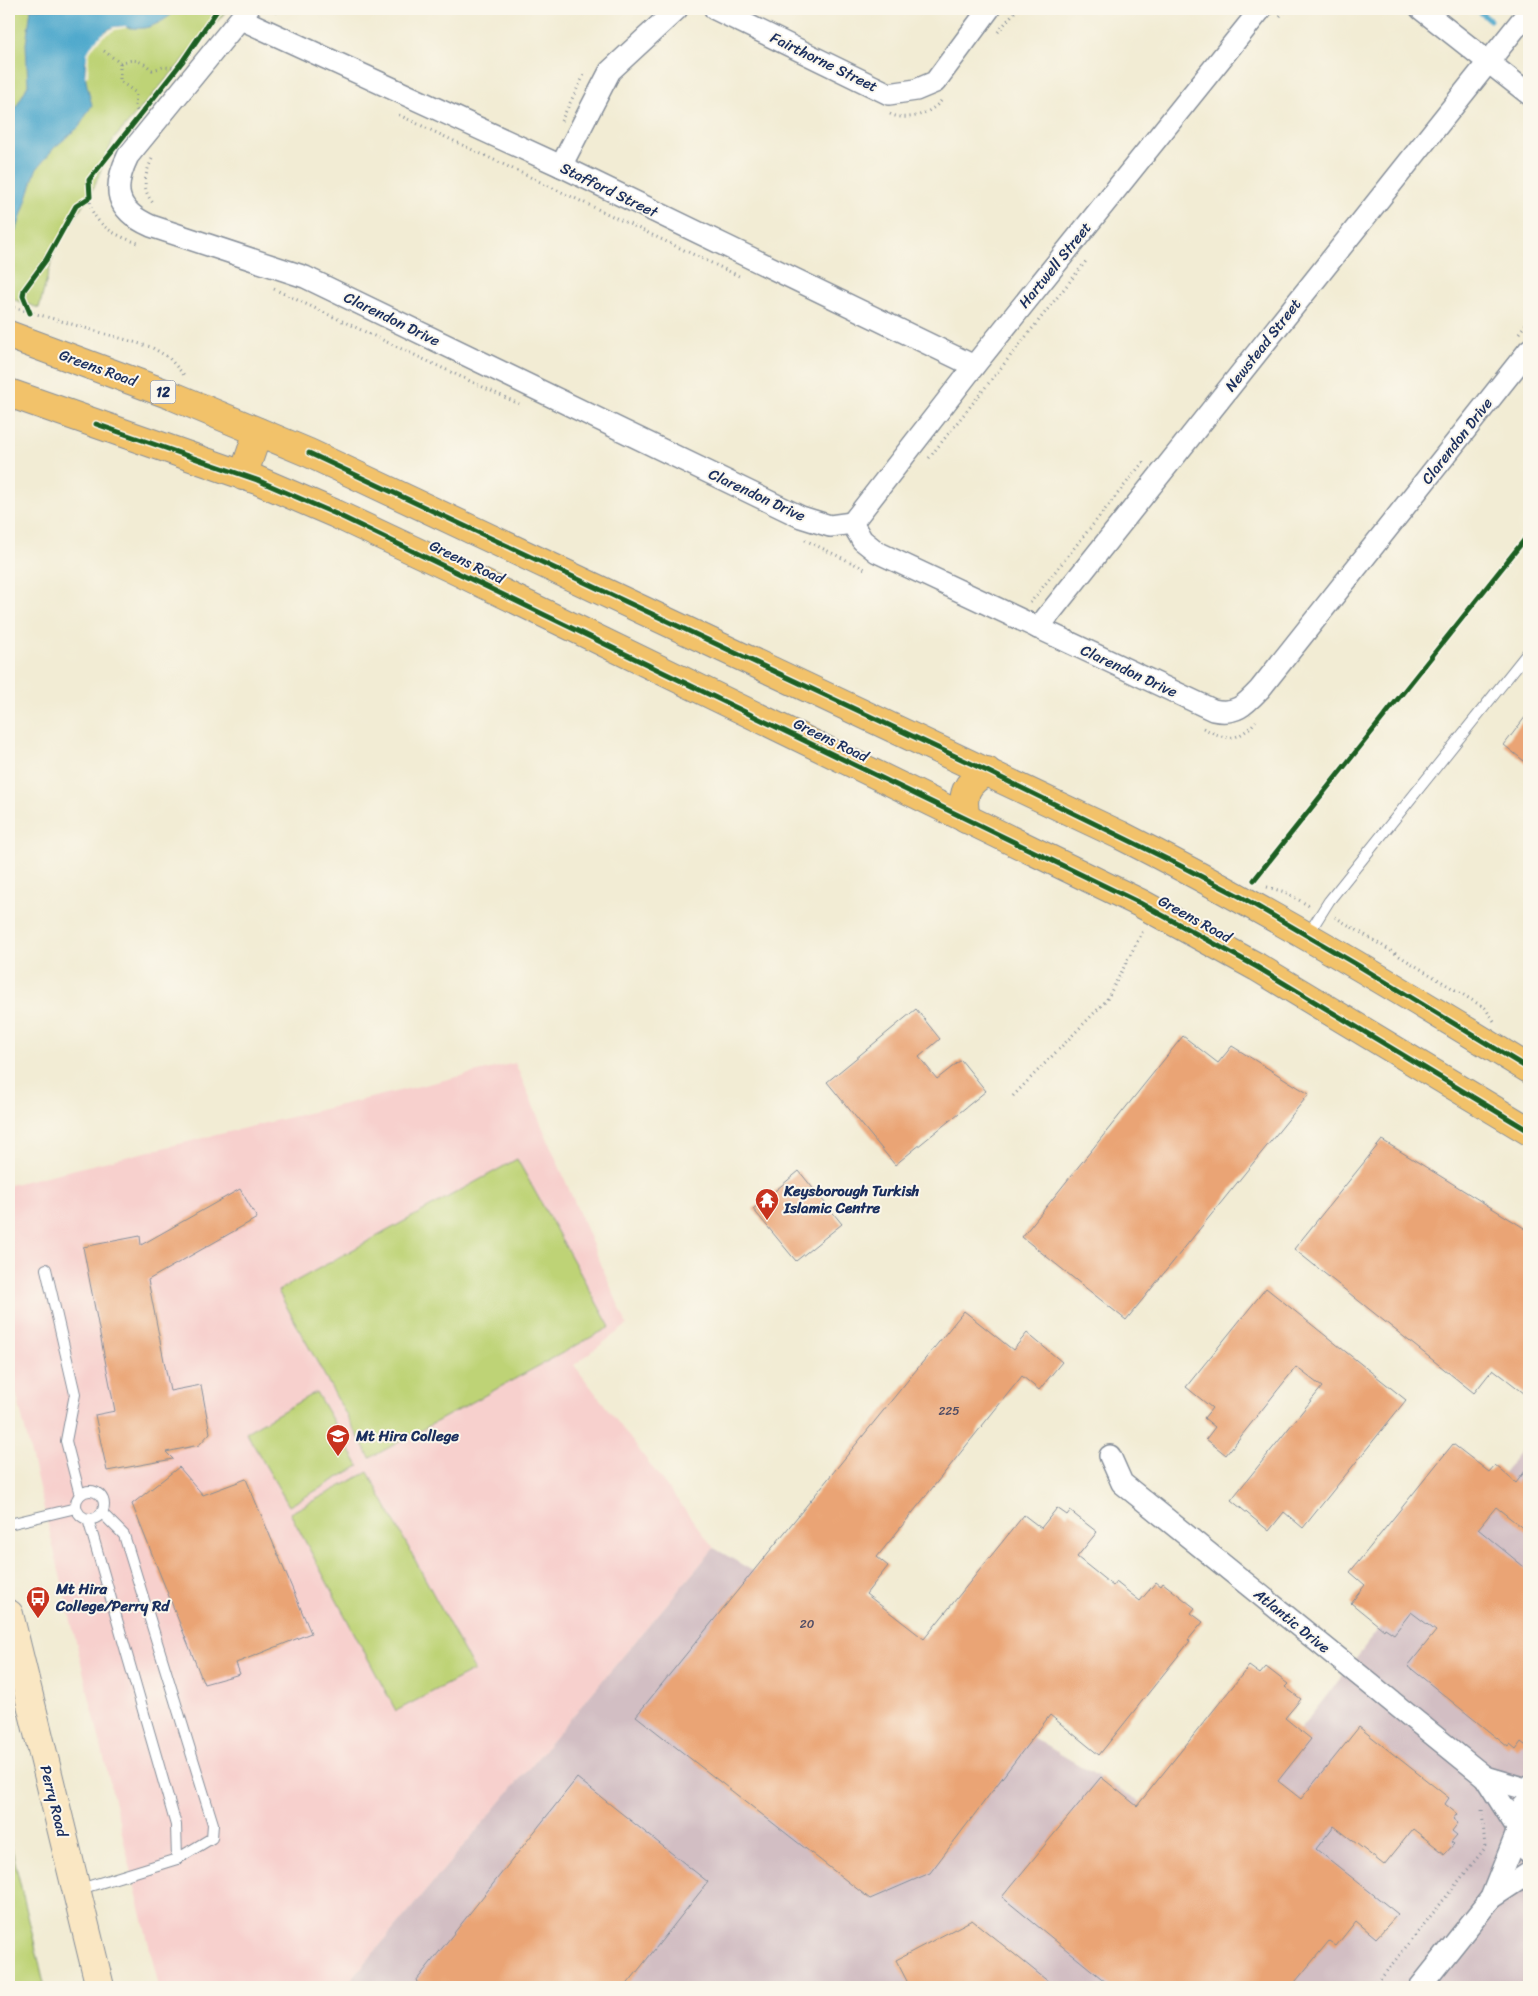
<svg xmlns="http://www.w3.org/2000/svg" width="1538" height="1996" viewBox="0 0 1538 1996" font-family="Sriracha,sans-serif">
  <rect width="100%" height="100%" fill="#fbf7ec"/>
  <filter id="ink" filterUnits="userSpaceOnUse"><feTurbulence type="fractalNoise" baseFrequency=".02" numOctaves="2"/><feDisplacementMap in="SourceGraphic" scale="10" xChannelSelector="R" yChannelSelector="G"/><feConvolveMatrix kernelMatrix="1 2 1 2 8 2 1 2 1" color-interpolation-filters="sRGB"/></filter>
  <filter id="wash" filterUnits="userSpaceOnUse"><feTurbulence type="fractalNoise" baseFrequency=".0096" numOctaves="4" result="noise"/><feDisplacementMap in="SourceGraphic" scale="20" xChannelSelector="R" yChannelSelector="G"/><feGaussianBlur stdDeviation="1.12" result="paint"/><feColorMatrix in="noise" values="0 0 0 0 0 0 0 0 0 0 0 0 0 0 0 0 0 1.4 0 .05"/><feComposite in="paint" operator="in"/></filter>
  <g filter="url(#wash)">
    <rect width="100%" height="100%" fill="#f2ecd4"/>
    <polygon fill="#f7d0cd" points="515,1063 627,1325 574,1365 714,1548 345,1987 159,1987 9,1363 9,1185"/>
    <polygon fill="#d2bec3" points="1529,1440 1529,1987 345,1987 714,1548 1210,1843"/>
    <g fill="#bed376" stroke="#6c816a">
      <polygon points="9,9 228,9 113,140 95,185 55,249 39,308 9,298"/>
      <polygon points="517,1159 610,1327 370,1458 278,1291"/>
      <polygon points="316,1392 359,1466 289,1506 246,1432"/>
      <polygon points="368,1472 474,1670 396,1711 290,1513"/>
      <polygon points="9,1837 45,1987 9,1987"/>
    </g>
    <path fill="#4ea8cc" stroke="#346c95" d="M31,9H176C172,17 153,27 144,28C120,30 114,18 95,43C79,63 86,82 92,105L79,127L54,148L36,170L17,229L9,232V120L28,85L26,44Z"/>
    <polygon fill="#f2ecd4" points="126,26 126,28 115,30 104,36 95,45 89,54 88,76 85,77 87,53 93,43 102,34 114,27"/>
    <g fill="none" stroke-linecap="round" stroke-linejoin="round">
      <polyline stroke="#4ea8cc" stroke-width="5" points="1476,9 1490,20"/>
    </g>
    <g id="blocks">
      <g fill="#eaa474">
        <polygon points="1529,712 1529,765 1504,745"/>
        <polygon points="916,1009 940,1039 919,1057 937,1079 961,1060 986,1091 895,1165 827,1082"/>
        <polygon points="1183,1036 1218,1063 1232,1046 1309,1094 1126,1320 1022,1237"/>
        <polygon points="1382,1140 1529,1231 1529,1397 1493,1369 1474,1393 1294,1249"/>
        <polygon points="799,1171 842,1224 796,1261 753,1209"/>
        <polygon points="240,1189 257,1218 148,1280 170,1391 201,1385 210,1433 199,1445 166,1452 173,1459 107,1471 95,1415 115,1411 83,1247 140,1236 141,1245"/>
        <polygon points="1266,1288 1406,1400 1303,1528 1284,1512 1269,1531 1231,1500 1322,1387 1296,1367 1226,1455 1206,1439 1215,1427 1204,1418 1212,1408 1186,1387"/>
        <polygon points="964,1311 1013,1350 1027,1333 1062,1362 1039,1390 1022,1376 877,1557 888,1566 866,1594 924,1639 1024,1515 1041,1528 1057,1508 1067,1515 1070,1511 1097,1532 1077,1557 1113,1586 1116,1582 1140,1601 1156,1582 1161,1586 1163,1583 1195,1608 1191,1613 1203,1622 1188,1640 1190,1641 1099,1755 1050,1715 930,1873 870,1899 636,1716"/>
        <polygon points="1453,1444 1489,1472 1495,1465 1516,1483 1529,1466 1529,1533 1496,1507 1478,1529 1529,1571 1529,1748 1521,1742 1516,1749 1510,1744 1508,1747 1408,1666 1436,1631 1411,1612 1394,1634 1385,1628 1384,1630 1351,1603 1365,1585 1350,1572"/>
        <polygon points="179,1467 203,1495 246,1479 311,1633 236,1663 240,1674 204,1684 132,1504"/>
        <polygon points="1249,1666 1260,1674 1266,1667 1288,1684 1285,1687 1301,1699 1285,1718 1311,1739 1278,1781 1301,1799 1359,1727 1449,1798 1445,1804 1457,1814 1453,1819 1458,1823 1452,1831 1457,1835 1451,1842 1454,1844 1445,1854 1413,1829 1384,1865 1334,1826 1316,1849 1398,1914 1376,1938 1356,1921 1336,1946 1329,1941 1291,1987 1112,1987 1002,1897 1101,1777 1137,1806"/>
        <polygon points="577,1778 708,1882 625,1987 423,1987 416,1981"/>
        <polygon points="972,1920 1055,1987 910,1987 896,1960"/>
      </g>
    </g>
  </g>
  <g filter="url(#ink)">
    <use href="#blocks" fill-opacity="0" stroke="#868e99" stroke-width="1"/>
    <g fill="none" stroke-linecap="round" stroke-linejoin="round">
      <g stroke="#868e99" stroke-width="12">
        <g id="service">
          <polyline points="1307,936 1329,901 1529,651"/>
          <polyline points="46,1269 75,1394 66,1441 80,1495"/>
          <circle cx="90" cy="1505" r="14"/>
          <polyline points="102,1513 124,1535 213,1824 212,1838 177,1859"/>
          <polyline points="9,1524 76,1508"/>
          <polyline points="77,1890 177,1859 176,1825 88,1519"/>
        </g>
      </g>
      <g stroke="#868e99" stroke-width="24">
        <g id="minor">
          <path d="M248,9L128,156C112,189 115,210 151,226L305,277L801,517L830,526L852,523"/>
          <polyline points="715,9 889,94 916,90 935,82 989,9"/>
          <polyline points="1421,9 1529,94"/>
          <polyline points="241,19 561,166 974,366"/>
          <polyline points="561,166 610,71 677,9"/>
          <path d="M852,523L862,540L877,552L1213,710C1236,715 1245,705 1260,689L1529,350"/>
          <polyline points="852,523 974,366 1261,9"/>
          <polyline points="1038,628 1529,11"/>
          <polyline points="1110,1456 1122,1483 1485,1777 1516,1826"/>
          <polyline points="1485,1777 1529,1790"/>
          <path d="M1529,1801C1512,1814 1512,1839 1529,1853"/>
          <polyline points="1491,1898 1529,1873"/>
          <polyline points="1420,1987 1491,1898 1517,1833"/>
        </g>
      </g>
      <g stroke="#868e99" stroke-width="30">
        <polyline id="secondary" points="9,1614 100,1987"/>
      </g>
      <g stroke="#868e99" stroke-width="30">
        <g id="primary">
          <path d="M9,335L173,396L309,453L1120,835C1261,906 1395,987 1529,1069"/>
          <polyline points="9,393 257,480 336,514 451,568 1140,903 1257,967 1529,1131"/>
          <polyline points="243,476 258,432"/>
          <path d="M966,819C961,794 965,784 987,771"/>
        </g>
      </g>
      <g stroke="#868e99" stroke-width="3" stroke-dasharray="1 4" stroke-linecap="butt">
        <polyline points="272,9 279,14"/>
        <polyline points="1280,16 1286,9"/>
        <polyline points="998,32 1017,9"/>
        <polyline points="104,51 120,63"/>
        <path d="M120,63C134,58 141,60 152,70L163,67L177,68"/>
        <polyline points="120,63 120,81 136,93 135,106 139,115"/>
        <path d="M890,114C907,122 930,114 941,101"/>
        <polyline points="399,115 741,277"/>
        <polyline points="561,121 585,73"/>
        <path d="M152,159C144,176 141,191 155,205"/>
        <path d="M90,197C89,224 117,236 138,243"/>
        <polyline points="274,289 519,404"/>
        <polyline points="9,306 151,347 168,357 184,375"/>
        <polyline points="1519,333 1529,320"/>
        <polyline points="929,458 1087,260"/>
        <polyline points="805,540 865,569"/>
        <polyline points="1030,603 1144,461"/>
        <path d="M1203,728C1227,740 1237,743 1256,721"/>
        <polyline points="1267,887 1285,892 1311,907"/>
        <polyline points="1335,917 1485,1008 1494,1021"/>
        <polyline points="1013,1096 1106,1001 1144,929"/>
        <polyline points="1374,1987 1485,1848 1482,1809"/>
      </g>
      <use href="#service" stroke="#fff" stroke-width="10"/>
      <use href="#minor" stroke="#fff" stroke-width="21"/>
      <use href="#secondary" stroke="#fae7c3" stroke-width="28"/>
      <use href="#primary" stroke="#f2c26a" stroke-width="28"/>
      <g stroke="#fbf7ec" stroke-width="8">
        <g id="cycleway">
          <polyline points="30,313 23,296 24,290 46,260 76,206 90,197 89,180 182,62 218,9"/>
          <polyline points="96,424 257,480 336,514 1140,903 1257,967 1529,1131"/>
          <polyline points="309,453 987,771 1177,864 1241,897 1359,966 1529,1069"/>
          <polyline points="1254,880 1529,534"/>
        </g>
      </g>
      <use href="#cycleway" stroke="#1b5e20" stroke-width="5"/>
    </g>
  </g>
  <defs>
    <g id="temple-pin" transform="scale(1.25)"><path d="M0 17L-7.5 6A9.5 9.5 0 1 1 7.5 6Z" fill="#c8321e" stroke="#fbf7ec"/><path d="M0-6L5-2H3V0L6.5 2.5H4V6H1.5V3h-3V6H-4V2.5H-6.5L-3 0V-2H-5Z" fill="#fff"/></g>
    <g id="school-pin" transform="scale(1.25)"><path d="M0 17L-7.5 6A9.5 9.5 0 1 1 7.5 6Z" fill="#c8321e" stroke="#fbf7ec"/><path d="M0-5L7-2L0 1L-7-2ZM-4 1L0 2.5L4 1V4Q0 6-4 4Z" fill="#fff"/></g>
    <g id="bus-pin" transform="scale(1.25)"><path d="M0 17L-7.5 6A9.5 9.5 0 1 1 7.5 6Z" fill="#c8321e" stroke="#fbf7ec"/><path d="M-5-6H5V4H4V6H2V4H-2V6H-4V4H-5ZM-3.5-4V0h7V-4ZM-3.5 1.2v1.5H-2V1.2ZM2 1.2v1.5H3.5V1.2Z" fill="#fff"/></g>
  </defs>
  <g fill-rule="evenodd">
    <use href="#temple-pin" x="767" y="1200"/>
    <use href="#school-pin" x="338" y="1436"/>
    <use href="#bus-pin" x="38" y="1598"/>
  </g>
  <g text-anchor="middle" stroke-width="4" stroke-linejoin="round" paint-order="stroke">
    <g font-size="12" fill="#4f4c64">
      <text x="949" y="1415">225</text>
      <text x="807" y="1628">20</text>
    </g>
    <rect fill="#fbf7ec" stroke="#5e6b89" stroke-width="1" x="150.5" y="380.5" width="25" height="23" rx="4"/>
    <g font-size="14" font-weight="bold" fill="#1b2f5e">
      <text x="163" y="397">12</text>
    </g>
    <g font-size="15" fill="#1b2f5e" stroke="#fbf7ec">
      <text transform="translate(824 62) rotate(26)" y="5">Fairthorne Street</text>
      <text transform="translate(609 190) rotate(26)" y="5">Stafford Street</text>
      <text transform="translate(1055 265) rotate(-51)" y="5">Hartwell Street</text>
      <text transform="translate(392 319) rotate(26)" y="5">Clarendon Drive</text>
      <text transform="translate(1263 345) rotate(-52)" y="5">Newstead Street</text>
      <text transform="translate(98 368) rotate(20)" y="5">Greens Road</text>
      <text transform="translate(1457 441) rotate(-52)" y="5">Clarendon Drive</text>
      <text transform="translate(757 495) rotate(25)" y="5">Clarendon Drive</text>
      <text transform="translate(467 562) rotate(26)" y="5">Greens Road</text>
      <text transform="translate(1129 671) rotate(25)" y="5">Clarendon Drive</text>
      <text transform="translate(831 740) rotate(26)" y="5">Greens Road</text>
      <text transform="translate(1195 919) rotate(29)" y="5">Greens Road</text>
      <text transform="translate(1292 1621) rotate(39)" y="5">Atlantic Drive</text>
      <text transform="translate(54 1801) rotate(76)" y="5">Perry Road</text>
    </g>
    <g font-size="15" font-weight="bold" fill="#1b2f5e" stroke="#fbf7ec" text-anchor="start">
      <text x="784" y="1196">Keysborough Turkish<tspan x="784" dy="17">Islamic Centre</tspan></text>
      <text x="356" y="1441">Mt Hira College</text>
      <text x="56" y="1594">Mt Hira<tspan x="56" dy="17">College/Perry Rd</tspan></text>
    </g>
  </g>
  <rect width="1538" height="1996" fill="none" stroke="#fbf7ec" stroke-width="30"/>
</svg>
